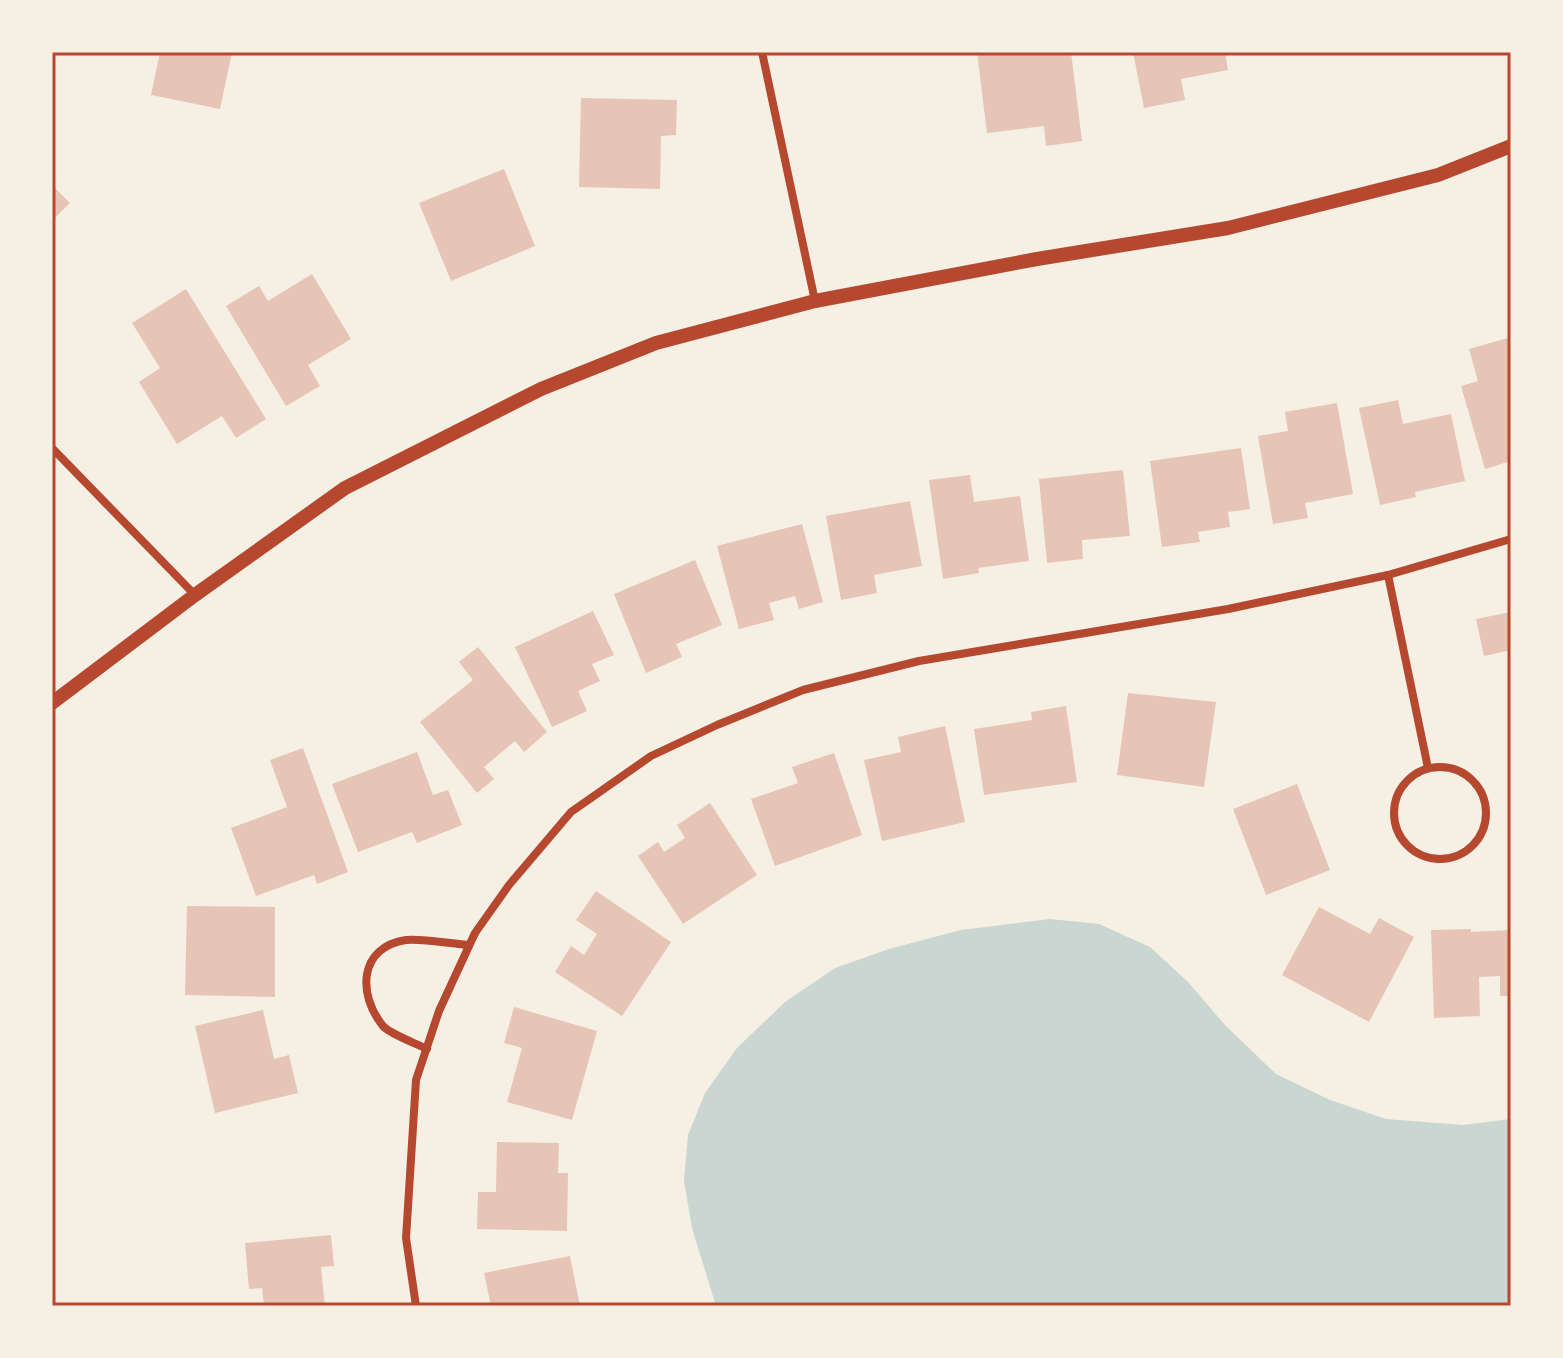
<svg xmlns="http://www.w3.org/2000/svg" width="1563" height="1358" viewBox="0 0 1563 1358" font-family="'Space Grotesk',sans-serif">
  <rect width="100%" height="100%" fill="#f6efe4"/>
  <polygon fill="#c9d6d2" points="1050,919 1099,924 1150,947 1188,982 1225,1025 1276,1074 1330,1100 1386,1119 1463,1125 1511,1119 1511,1306 716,1306 692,1228 684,1181 688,1135 705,1093 737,1048 785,1002 835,968 889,949 961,930"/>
  <g fill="#e6c5b7">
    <polygon points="160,52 232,52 220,109 151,95"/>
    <polygon points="977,52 1071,52 1082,141 1046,146 1044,126 987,133"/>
    <polygon points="1133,52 1225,52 1228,70 1181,79 1185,100 1144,108"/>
    <polygon points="581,98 677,100 676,135 661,136 660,189 579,187"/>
    <polygon points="504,169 535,246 451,281 419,203"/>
    <polygon points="52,185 70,203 52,221"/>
    <polygon points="312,274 351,339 308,365 320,386 286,406 226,306 259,286 268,301"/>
    <polygon points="186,289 266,419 236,438 222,416 177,444 139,382 160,368 132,323"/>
    <polygon points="1511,337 1511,461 1485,469 1461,386 1478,381 1469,349"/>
    <polygon points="1398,400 1403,424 1451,414 1465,481 1415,492 1416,497 1380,505 1359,408"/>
    <polygon points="1337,403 1353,494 1305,503 1308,518 1273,524 1258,436 1288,431 1285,412"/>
    <polygon points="1241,448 1250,509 1228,512 1230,527 1198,532 1200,542 1162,547 1150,461"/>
    <polygon points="1123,470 1130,536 1082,540 1083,559 1047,563 1039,479"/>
    <polygon points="970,475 974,502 1020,496 1029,561 978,568 979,573 943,579 929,480"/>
    <polygon points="910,501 922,566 874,575 877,593 841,600 826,516"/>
    <polygon points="802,524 823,602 799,609 795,596 769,603 774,620 739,629 717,546"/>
    <polygon points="695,560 722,625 676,644 682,657 646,673 614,594"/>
    <polygon points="593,611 614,655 592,664 600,681 578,691 587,711 552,727 515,647"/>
    <polygon points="1511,612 1511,650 1484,656 1476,619"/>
    <polygon points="478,647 547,732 524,752 515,741 484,767 494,779 477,793 420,722 473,680 459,662"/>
    <polygon points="1128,693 1216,702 1204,787 1117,775"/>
    <polygon points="1066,706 1077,782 984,795 974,729 1032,720 1031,712"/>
    <polygon points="945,726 965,822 882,841 864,760 901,752 898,737"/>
    <polygon points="303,748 348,872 317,884 314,875 256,896 231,828 287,807 270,760"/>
    <polygon points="417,752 433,795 448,790 462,825 417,843 412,832 358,852 332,784"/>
    <polygon points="834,753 862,835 775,866 751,799 798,783 792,767"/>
    <polygon points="1297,784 1330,870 1266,895 1233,809"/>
    <polygon points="710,803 757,875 683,924 638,856 658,842 664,852 685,838 677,825"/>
    <polygon points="596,891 671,942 622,1016 555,972 571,946 584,955 597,934 576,920"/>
    <polygon points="187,906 275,907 275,997 185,995"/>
    <polygon points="1319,907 1370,934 1379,918 1414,937 1369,1022 1282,975"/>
    <polygon points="1471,929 1471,932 1511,930 1511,996 1500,996 1500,976 1479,977 1480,1016 1434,1018 1431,930"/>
    <polygon points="514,1007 597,1031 572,1120 507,1102 522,1048 504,1043"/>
    <polygon points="263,1010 274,1059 289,1055 298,1093 215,1113 195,1026"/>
    <polygon points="497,1142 559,1143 558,1173 568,1173 567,1231 477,1229 478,1192 496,1192"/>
    <polygon points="331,1235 334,1266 321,1267 325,1306 264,1306 262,1288 249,1289 245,1243"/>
    <polygon points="570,1256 580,1306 491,1306 484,1273"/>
  </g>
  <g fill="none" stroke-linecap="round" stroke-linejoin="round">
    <g stroke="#b5482f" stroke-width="8">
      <polyline points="762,52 815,301"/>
      <polyline points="52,448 195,595"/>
      <polyline points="1388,575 1428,768"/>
      <circle cx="1440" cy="813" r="46"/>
      <path d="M427,1049C415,1043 390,1034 383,1026C357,994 359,947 406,940C420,938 453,944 469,945"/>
      <polyline points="416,1306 406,1238 416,1080 439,1011 475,933 509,885 571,812 651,756 717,725 803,690 919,661 1228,609 1388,575 1511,539"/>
    </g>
    <polyline stroke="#b5482f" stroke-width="14" points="52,703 195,595 345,488 541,389 656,343 815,301 1037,259 1228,228 1438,175 1511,146"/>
  </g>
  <rect width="1563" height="1358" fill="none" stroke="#f6efe4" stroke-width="108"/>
  <rect x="54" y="54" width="1455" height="1250" fill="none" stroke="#b5482f" stroke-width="3"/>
</svg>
